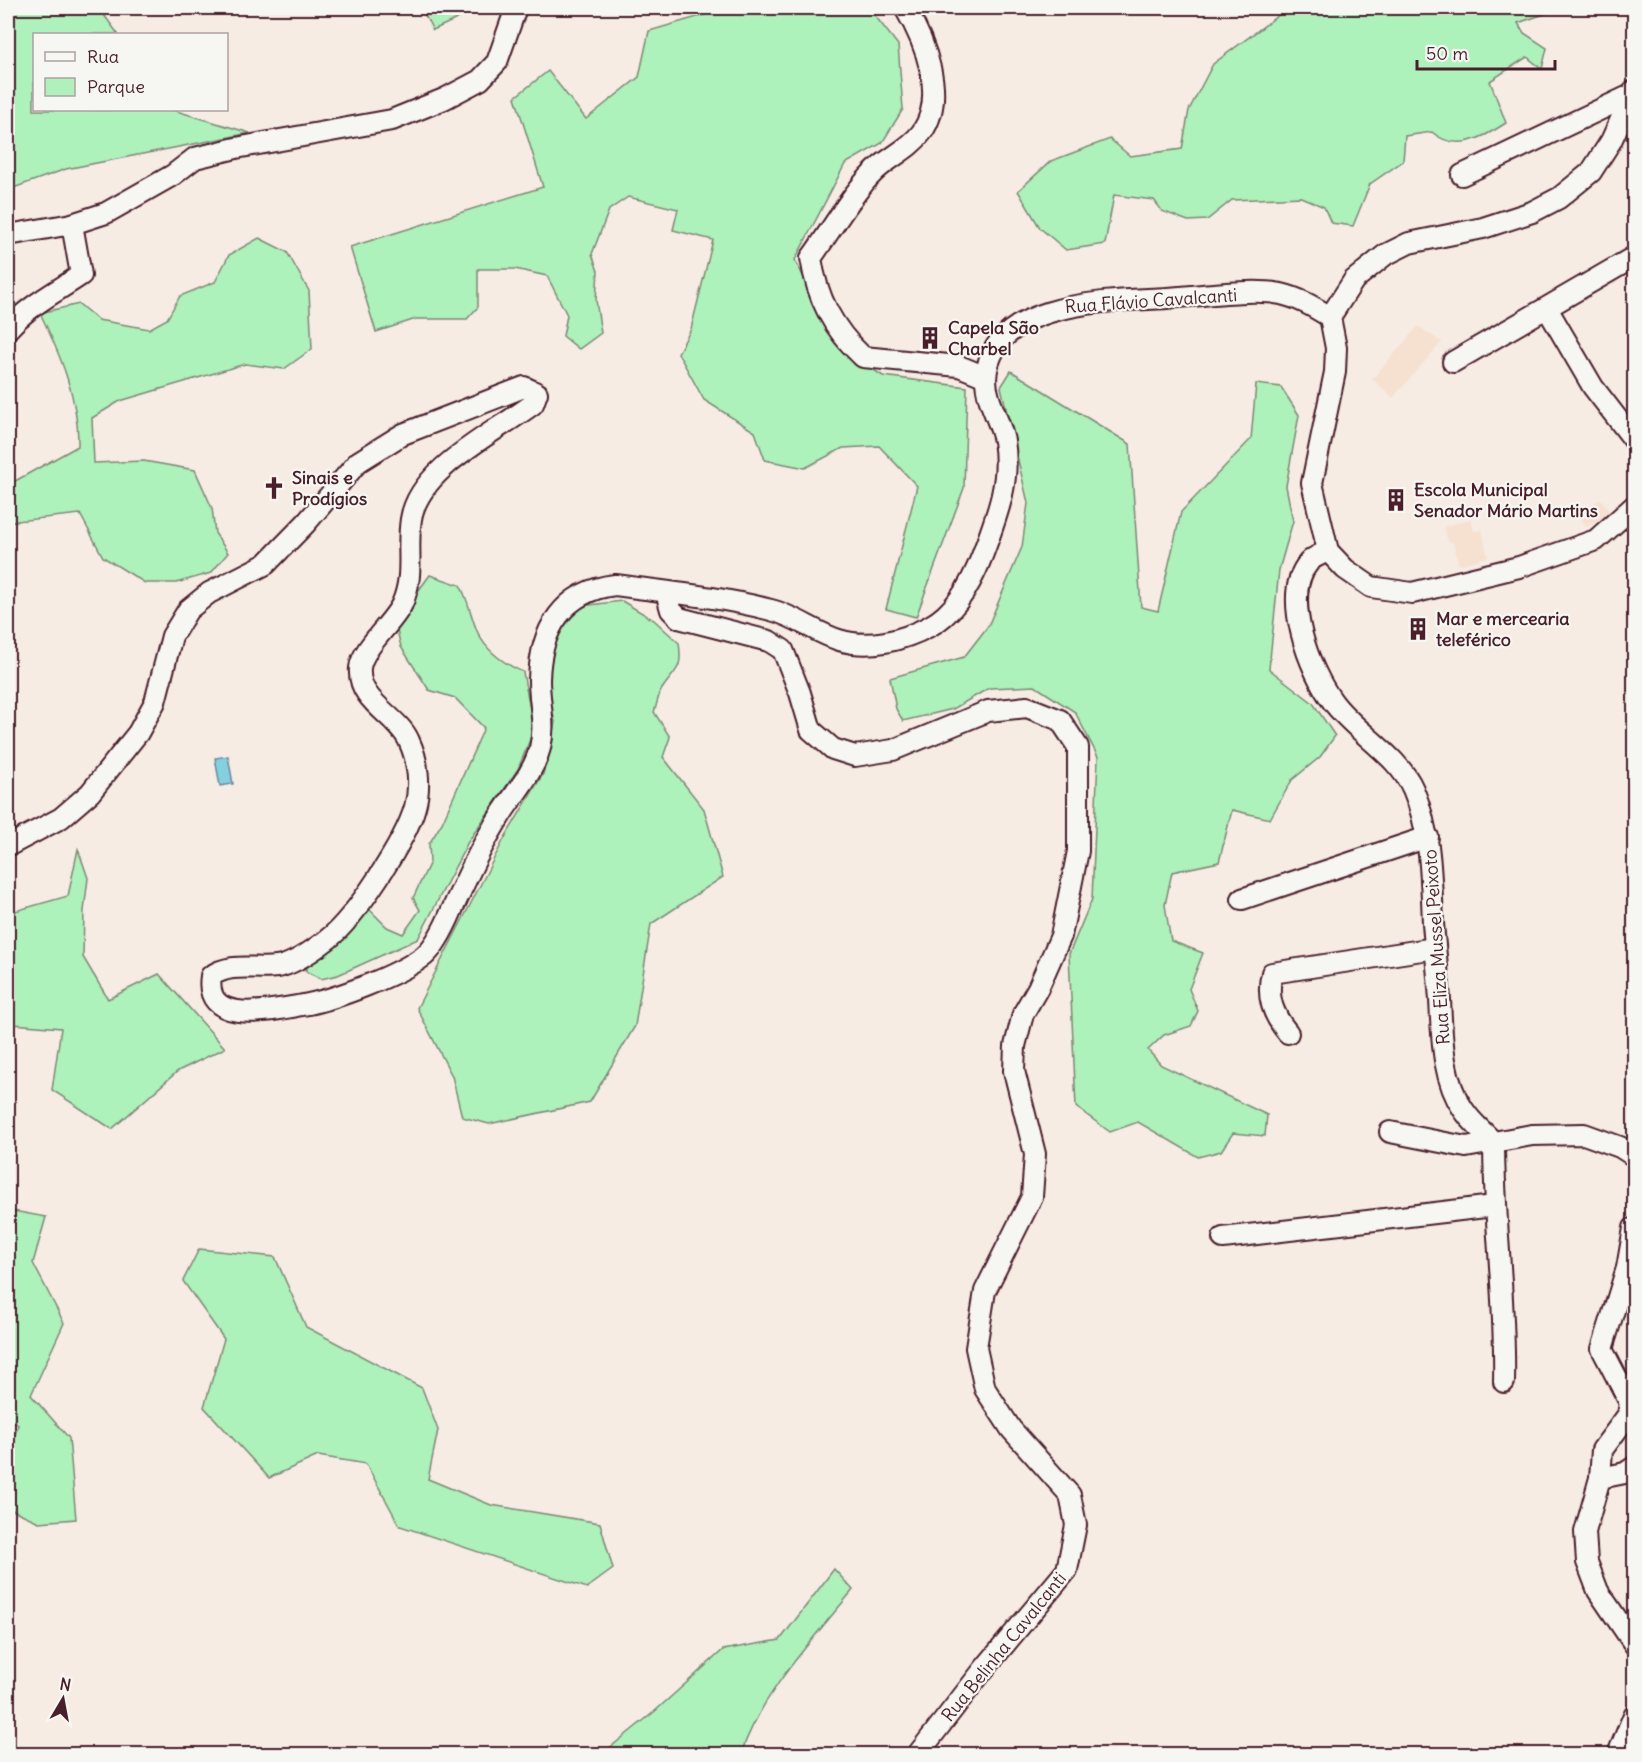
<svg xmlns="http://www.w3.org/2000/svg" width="1642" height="1762" viewBox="0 0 1642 1762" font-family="Delius,sans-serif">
  <rect width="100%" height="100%" fill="#f6ece3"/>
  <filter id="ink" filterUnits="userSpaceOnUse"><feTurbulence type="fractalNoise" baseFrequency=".0167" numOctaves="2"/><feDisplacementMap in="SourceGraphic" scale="12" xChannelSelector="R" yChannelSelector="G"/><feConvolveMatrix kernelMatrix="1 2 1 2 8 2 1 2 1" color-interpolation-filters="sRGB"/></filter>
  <g filter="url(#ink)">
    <g fill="#f6e1d1">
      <polygon points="1418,326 1442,342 1393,398 1372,379"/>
      <polygon points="1601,499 1611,513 1586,527 1578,513"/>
      <polygon points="1471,519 1474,531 1482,530 1488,557 1459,565 1453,543 1448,541 1443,527"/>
    </g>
    <g fill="#adf1bb" stroke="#7c8873" stroke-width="1.5">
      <polygon points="8,8 99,8 118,34 34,34 34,110 173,110 250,133 66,169 8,190"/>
      <polygon points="421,8 471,8 470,13 433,30"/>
      <polygon points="728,8 869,8 898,45 903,109 882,143 845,164 795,260 840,348 883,376 967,387 964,488 916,617 886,609 917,486 879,446 843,448 805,468 765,460 755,432 704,400 678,353 691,329 713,240 673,230 678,209 628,197 609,210 592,254 598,271 596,300 601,333 579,349 563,336 567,315 547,276 515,269 478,269 478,307 467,319 416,319 376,332 350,247 543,187 515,97 548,71 586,119 639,77 649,31"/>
      <path d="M1301,8H1555L1556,10L1518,23L1524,33L1547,48L1542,69L1527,57L1490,81L1506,123C1483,138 1456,153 1432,132L1405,136L1403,161L1370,184L1353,226L1331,223L1324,207L1301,197L1232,200L1207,220L1188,221L1162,211L1154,200L1114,195L1105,244L1066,250L1040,228L1018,191L1051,161L1110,139L1130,156L1182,149L1189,110L1213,64L1280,14Z"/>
      <path d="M259,238L287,252L309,291L312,349L284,369L245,364L120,401L92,418L94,463L144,461L195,470L212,508L215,533L228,553L211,573L176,583H145L103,557L80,514L8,522V485L78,446C79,399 60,354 40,313L79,304L98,320L149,329L167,319L180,296L215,282L229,255Z"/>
      <polygon points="1011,371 1130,444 1141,607 1158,611 1181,512 1251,439 1256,384 1281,387 1299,415 1286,486 1293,521 1279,570 1269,669 1313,703 1335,736 1320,757 1292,780 1270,819 1232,810 1219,862 1172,872 1165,905 1171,941 1203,953 1189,989 1198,1011 1191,1026 1164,1035 1148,1050 1161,1065 1267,1115 1265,1136 1233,1133 1221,1151 1198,1157 1138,1122 1110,1132 1076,1107 1069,954 1092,899 1098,757 1075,712 1035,686 989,688 953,709 903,721 896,709 890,678 964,657 988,626 1022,547 1028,503 1001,387"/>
      <path d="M430,575L460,585C469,601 471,618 478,633C487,652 505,664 523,672L534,730L518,769L468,842L418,939L338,975L321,979L305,971L314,957L369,909L387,927L403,934L420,910L413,898L430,862L429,844L442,823L484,728L455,698L429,690L401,647L395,622Z"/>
      <path d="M622,601L654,620L679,643C683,671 676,668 662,689C658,695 657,705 654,712L670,737L663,757L704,809L723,877L651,924L635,1026L590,1102L489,1124L462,1117L452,1076L417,1008L504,839L543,774L555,722L548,694L547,662L555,636L581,606Z"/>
      <polygon points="78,849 88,878 84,911 83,957 108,999 159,974 225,1048 178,1071 112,1129 52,1090 61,1028 13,1024 8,913 68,896"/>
      <polygon points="8,1210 46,1217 33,1263 64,1323 31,1395 69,1438 76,1519 39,1522 8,1508 8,1457 18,1425 8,1416"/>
      <polygon points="199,1249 275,1257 306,1327 422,1388 438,1430 428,1479 491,1505 600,1523 613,1569 587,1588 400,1526 366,1464 318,1456 269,1478 204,1407 224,1339 183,1281"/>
      <path d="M834,1569L853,1590C813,1639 760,1695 741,1754H602L654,1712L723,1650L780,1640Z"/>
    </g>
    <polygon fill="#83d0e1" stroke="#6c8998" stroke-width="1.5" points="228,756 233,784 220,786 215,758"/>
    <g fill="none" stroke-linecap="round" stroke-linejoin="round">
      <g stroke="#4a1f2b" stroke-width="24">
        <g id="minor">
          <path d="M905,8C925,42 947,96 922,132C909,150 887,158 873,173C852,193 829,234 811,258C817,298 833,329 863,357L959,366L986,377"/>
          <polyline points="1462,175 1633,94"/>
          <polyline points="8,235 72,224 106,213 173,175 195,158 236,148 392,120 444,99 480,80 497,62 516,8"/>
          <polyline points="1548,310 1593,387 1634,440"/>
          <polyline points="1330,317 1354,280 1385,255 1409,243 1483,228 1532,212 1559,198 1591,172 1611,141 1634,91"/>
          <path d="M8,329C28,306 56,292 81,275L72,224"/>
          <polyline points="1453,362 1634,257"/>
          <path d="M1328,551C1322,554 1313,557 1309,562C1280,595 1310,672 1333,702C1355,732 1398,755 1413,789C1431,831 1431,877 1433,923C1435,948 1438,974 1440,1000C1442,1035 1442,1079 1463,1109C1471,1122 1484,1132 1494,1143C1494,1223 1506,1302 1504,1382"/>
          <polyline points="666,592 671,610 679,618 769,641 783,650 800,693 811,730 833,749 855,756 893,750 988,711 1027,707 1060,720 1078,747 1078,851 1061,936 1038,988 1023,1014 1015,1046 1014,1071 1035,1154 1032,1197 985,1291 976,1348 985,1389 1011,1429 1070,1495 1076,1525 1067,1570 984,1669 918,1754"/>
          <path d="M8,846L61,818L90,793L138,733L155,702L172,636L188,610L209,593L266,564L306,523L358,462L403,434L524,387L537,393L533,404C495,433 419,468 411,519C406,550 415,574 402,604C393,623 362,648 360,668C357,702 398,715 409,741C418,760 421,786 415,807C406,840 355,918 328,939C315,949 293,965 277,967C253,970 232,962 211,976C203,1027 272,1010 303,1005C334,1000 399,975 424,956C436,946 446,924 452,910C467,877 482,844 502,813C516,791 533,774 540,748C546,724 539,704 539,680C540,630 563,591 615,585C667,592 721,597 771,610C795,616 816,633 839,640C869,649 902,641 930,626C956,612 972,582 982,556C996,518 1011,482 1004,441C1000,420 986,401 986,379C989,300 1112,301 1167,298C1197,296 1254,288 1281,294C1299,298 1314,307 1330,317L1336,348L1335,372L1312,483L1328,551L1345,569L1371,587L1412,593L1519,567L1596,540L1634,506"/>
          <polyline points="1242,899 1428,837"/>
          <path d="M1288,1033C1273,1015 1266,997 1272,973L1435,948"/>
          <polyline points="1390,1132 1466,1147 1532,1135 1584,1134 1620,1147 1634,1156"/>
          <polyline points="1634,1228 1627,1268 1602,1349 1630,1403 1628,1415 1602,1450 1600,1478 1585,1532 1587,1562 1598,1591 1634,1644"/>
          <polyline points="1223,1238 1494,1206"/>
          <polyline points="1600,1478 1625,1473 1634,1467"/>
          <polyline points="1618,1754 1634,1715"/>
        </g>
      </g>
      <use href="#minor" stroke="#f6f6f2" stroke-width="20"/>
    </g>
  </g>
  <defs>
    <g id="building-bare" transform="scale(1.8)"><path d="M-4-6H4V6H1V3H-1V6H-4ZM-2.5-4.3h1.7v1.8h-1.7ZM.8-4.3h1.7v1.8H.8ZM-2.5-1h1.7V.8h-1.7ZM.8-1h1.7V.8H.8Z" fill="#4a1f2b" stroke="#f6f6f2" stroke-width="2.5" paint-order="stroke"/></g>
    <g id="church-bare" transform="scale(1.8)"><path d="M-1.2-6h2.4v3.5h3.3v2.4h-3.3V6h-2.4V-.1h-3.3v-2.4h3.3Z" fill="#4a1f2b" stroke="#f6f6f2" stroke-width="2.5" paint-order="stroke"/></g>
  </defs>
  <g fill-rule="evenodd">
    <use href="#building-bare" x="930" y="338"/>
    <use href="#church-bare" x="274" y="488"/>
    <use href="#building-bare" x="1396" y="500"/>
    <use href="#building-bare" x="1418" y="629"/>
  </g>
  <g text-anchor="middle" stroke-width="4.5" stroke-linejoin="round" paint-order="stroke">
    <g font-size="18" fill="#4a1f2b" stroke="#f6f6f2">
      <text transform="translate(1151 301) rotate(-4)" y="6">Rua Flávio Cavalcanti</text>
      <text transform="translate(1437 947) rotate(-94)" y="6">Rua Eliza Mussel Peixoto</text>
      <text transform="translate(1004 1647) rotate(-51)" y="6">Rua Belinha Cavalcanti</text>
    </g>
    <g font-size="18" font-weight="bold" fill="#4a1f2b" stroke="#f6f6f2" text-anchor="start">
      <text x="948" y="334">Capela São<tspan x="948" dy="21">Charbel</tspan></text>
      <text x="292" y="484">Sinais e<tspan x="292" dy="21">Prodígios</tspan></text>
      <text x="1414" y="496">Escola Municipal<tspan x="1414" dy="21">Senador Mário Martins</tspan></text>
      <text x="1436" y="625">Mar e mercearia<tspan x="1436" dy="21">teleférico</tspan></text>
    </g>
  </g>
  <rect width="1642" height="1762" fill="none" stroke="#f6f6f2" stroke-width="30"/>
  <rect x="15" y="15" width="1612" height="1732" fill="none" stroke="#4a1f2b" stroke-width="2" filter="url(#ink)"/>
  <rect x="33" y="33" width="195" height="78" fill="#f6f6f2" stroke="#b1a0a2" stroke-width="1.5"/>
  <rect x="45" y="52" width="30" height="9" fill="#f6f6f2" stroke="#b1a0a2" stroke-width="1.5"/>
  <text x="87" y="63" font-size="18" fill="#4a1f2b">Rua</text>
  <rect x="45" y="78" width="30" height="18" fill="#adf1bb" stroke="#b1a0a2" stroke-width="1.5"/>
  <text x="87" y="93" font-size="18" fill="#4a1f2b">Parque</text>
  <g transform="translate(63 1699) rotate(10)" stroke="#f6f6f2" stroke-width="4.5" paint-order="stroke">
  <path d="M0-4.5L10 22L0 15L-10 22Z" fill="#4a1f2b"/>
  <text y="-9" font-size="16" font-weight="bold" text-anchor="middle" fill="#4a1f2b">N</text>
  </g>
  <path d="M1417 60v9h138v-9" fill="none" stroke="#4a1f2b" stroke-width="3"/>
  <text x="1426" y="60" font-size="18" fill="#4a1f2b" stroke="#f6f6f2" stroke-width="4.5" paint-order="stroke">50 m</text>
</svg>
